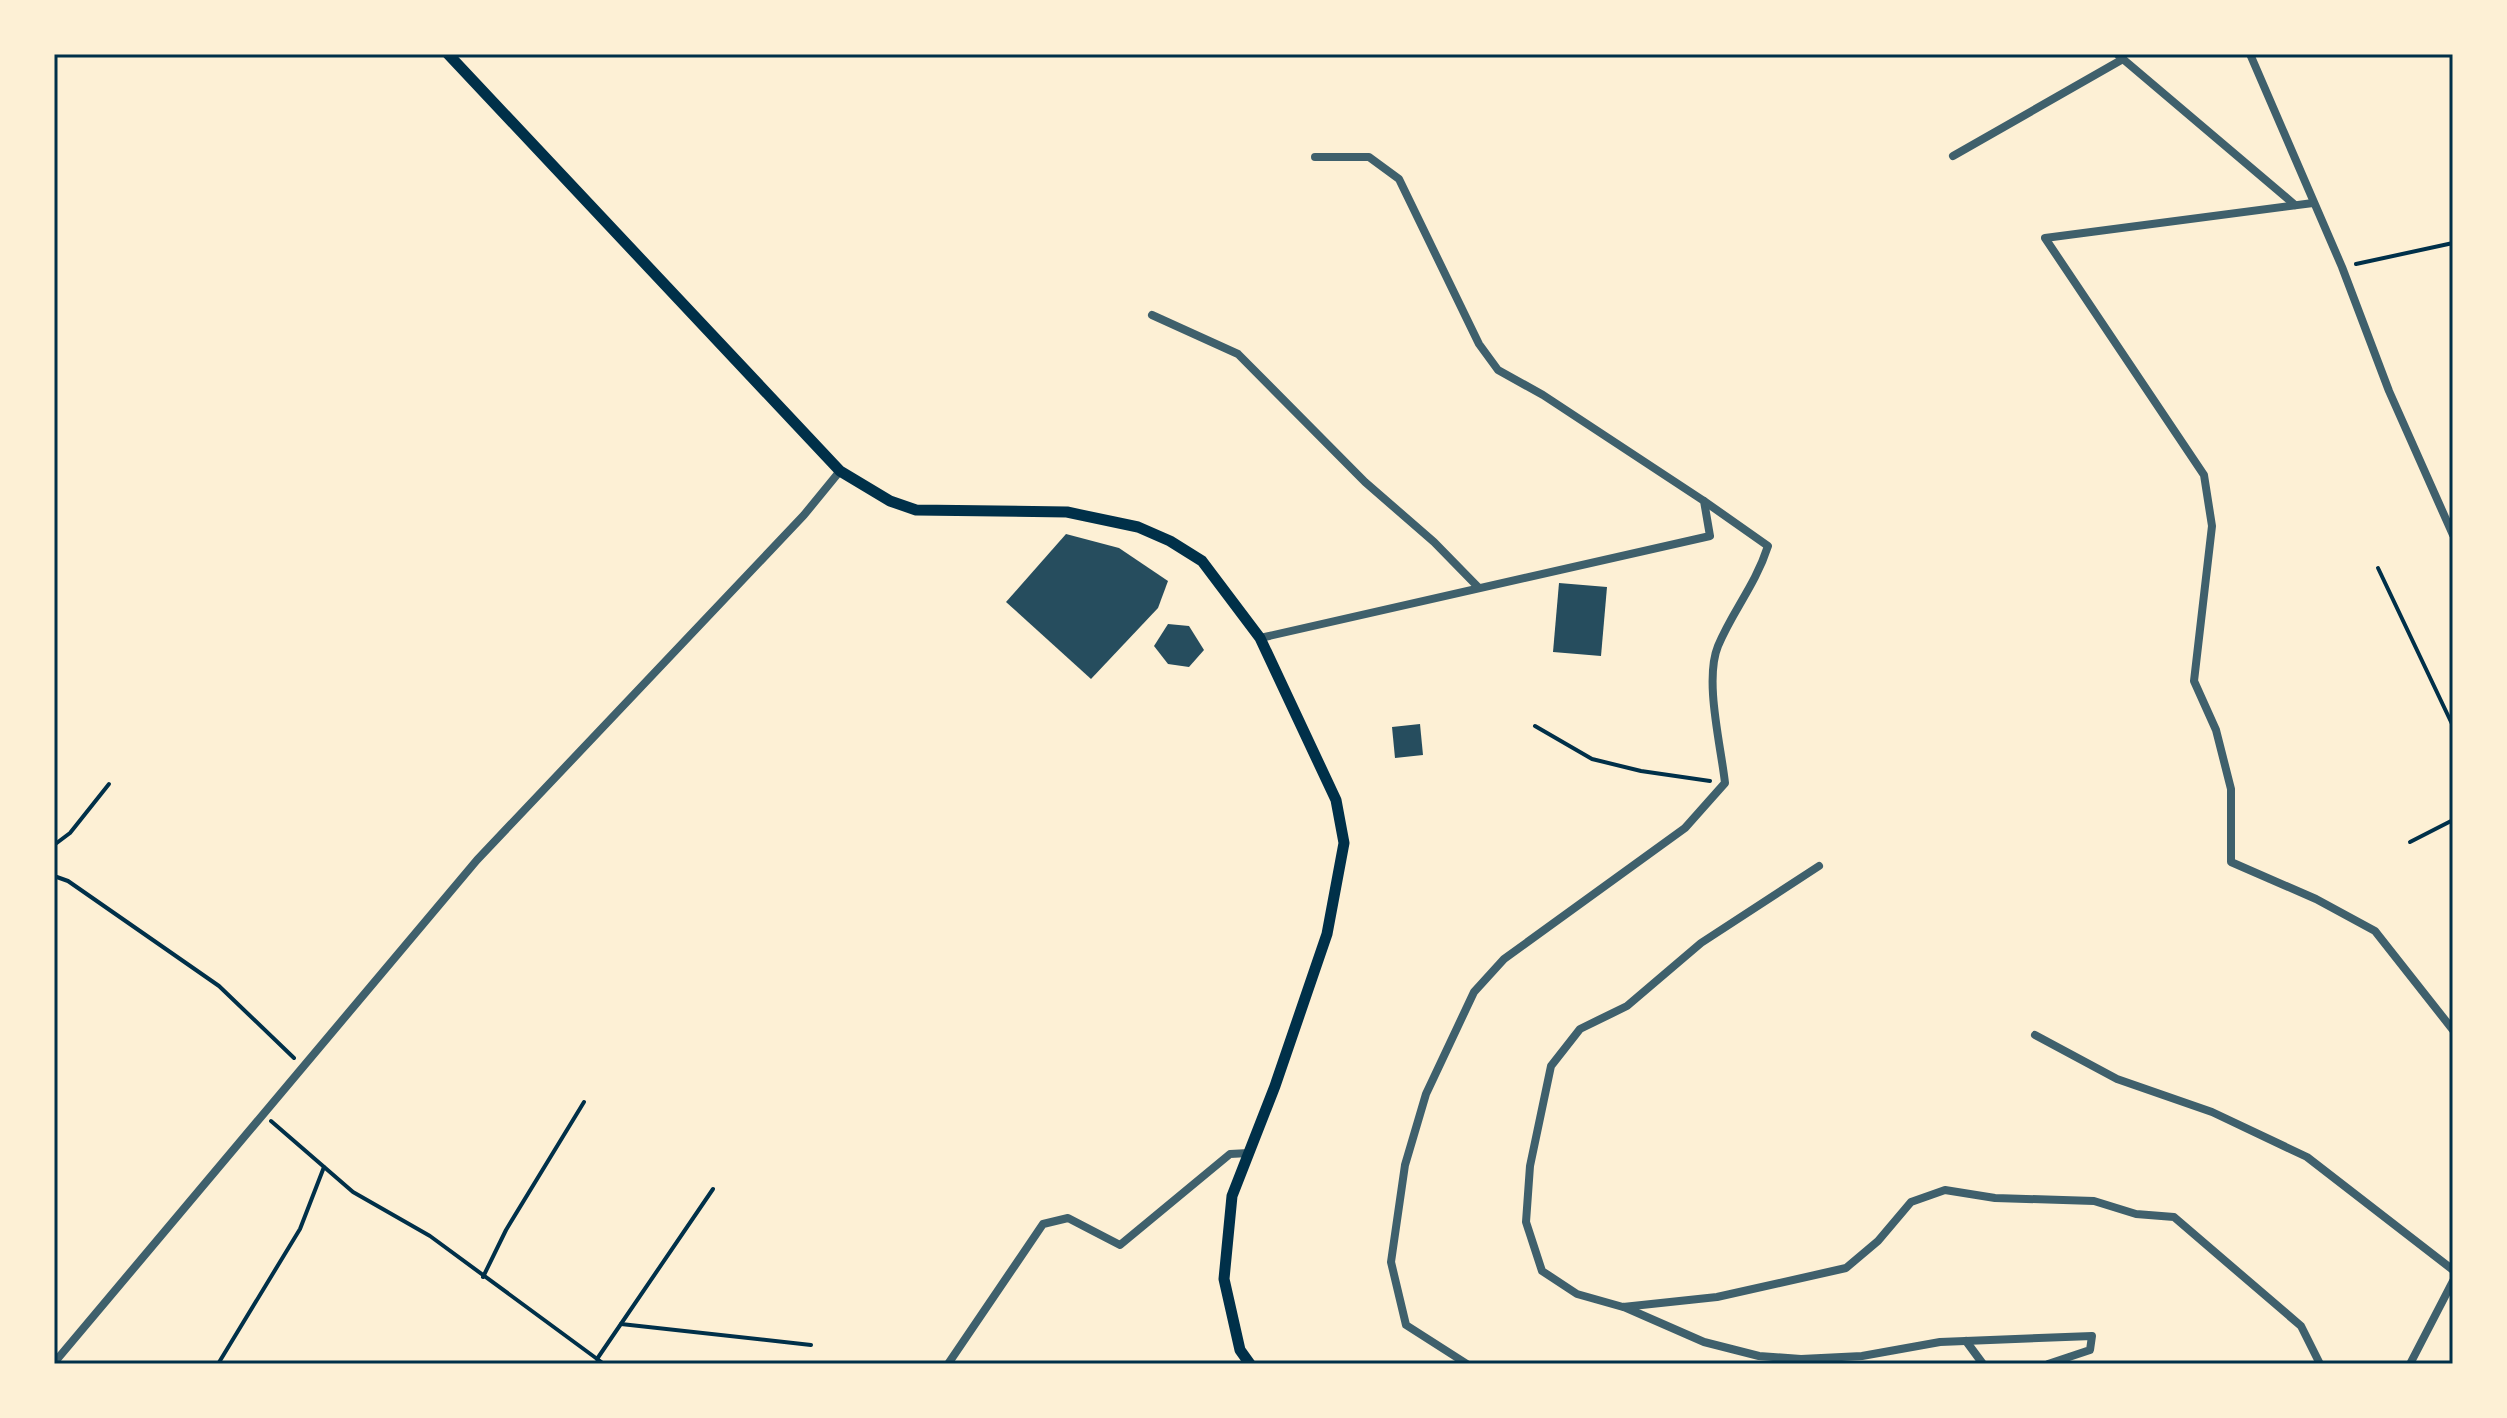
<svg xmlns="http://www.w3.org/2000/svg" width="2507" height="1418" viewBox="0 0 2507 1418" font-family="'DejaVu Sans',sans-serif">
  <rect width="100%" height="100%" fill="#fdf0d5"/>
  <g fill="#264d5e">
    <polygon points="1066,534 1119,548 1168,581 1158,608 1091,679 1006,602"/>
    <polygon points="1559,583 1607,587 1601,656 1553,652"/>
    <polygon points="1168,624 1189,626 1204,650 1189,667 1168,664 1154,646"/>
    <polygon points="1420,724 1423,755 1395,758 1392,727"/>
  </g>
  <g fill="none" stroke-linecap="round" stroke-linejoin="round">
    <g stroke="#003049" stroke-width="4">
      <polyline points="2356,264 2453,243"/>
      <polyline points="2378,568 2453,726"/>
      <polyline points="1535,726 1592,759 1641,771 1710,781"/>
      <polyline points="2410,842 2453,820"/>
      <polyline points="54,845 70,833 109,784"/>
      <polyline points="54,876 68,881 219,986 294,1058"/>
      <polyline points="271,1121 353,1192 430,1236 604,1364"/>
      <polyline points="483,1277 506,1230 584,1102"/>
      <polyline points="621,1324 811,1345"/>
      <polyline points="597,1359 713,1189"/>
      <polyline points="218,1364 300,1229 324,1167"/>
    </g>
    <g stroke="#3f606c" stroke-width="8">
      <polyline points="2117,54 2295,205"/>
      <polyline points="2250,54 2342,267 2389,391 2453,535"/>
      <polyline points="1953,156 2123,59"/>
      <polyline points="2313,203 2045,238 2204,475 2212,526 2194,681 2216,730 2231,789 2231,862 2316,899 2375,931 2453,1030"/>
      <polyline points="1152,315 1238,354 1365,482 1434,542 1478,587"/>
      <polyline points="1260,638 1710,536 1704,501 1543,395 1498,370 1479,344 1399,179 1369,157 1315,157"/>
      <polyline points="1819,866 1701,943 1627,1006 1580,1029 1551,1066 1530,1166 1526,1222 1542,1271 1577,1294 1623,1307 1717,1297 1846,1268 1878,1241 1911,1202 1945,1190 1995,1198 2094,1201 2136,1214 2174,1217 2301,1326 2320,1364"/>
      <polyline points="2035,1035 2117,1079 2212,1112 2307,1157 2453,1270"/>
      <polyline points="1624,1307 1704,1342 1759,1356 1801,1359 1862,1356 1940,1342 2092,1336 2090,1350 2048,1364"/>
      <polyline points="1966,1341 1983,1364"/>
      <polyline points="54,1363 477,860 804,515 840,471"/>
      <polyline points="948,1364 1043,1224 1068,1218 1120,1245 1230,1154 1249,1153"/>
      <path d="M1467,1364L1406,1325L1391,1262L1405,1165L1426,1094L1474,992L1504,959L1685,828L1725,783C1721,746 1704,680 1718,646C1733,610 1755,586 1768,546L1704,501"/>
      <polyline points="2410,1364 2453,1281"/>
    </g>
    <polyline stroke="#003049" stroke-width="11" points="448,54 840,471 890,501 916,510 1067,512 1138,527 1170,541 1202,561 1260,638 1336,800 1344,843 1327,934 1275,1086 1232,1196 1224,1279 1240,1350 1250,1364"/>
  </g>
  <rect width="2507" height="1418" fill="none" stroke="#fdf0d5" stroke-width="112"/>
  <rect x="56" y="56" width="2395" height="1306" fill="none" stroke="#003049" stroke-width="3"/>
</svg>
